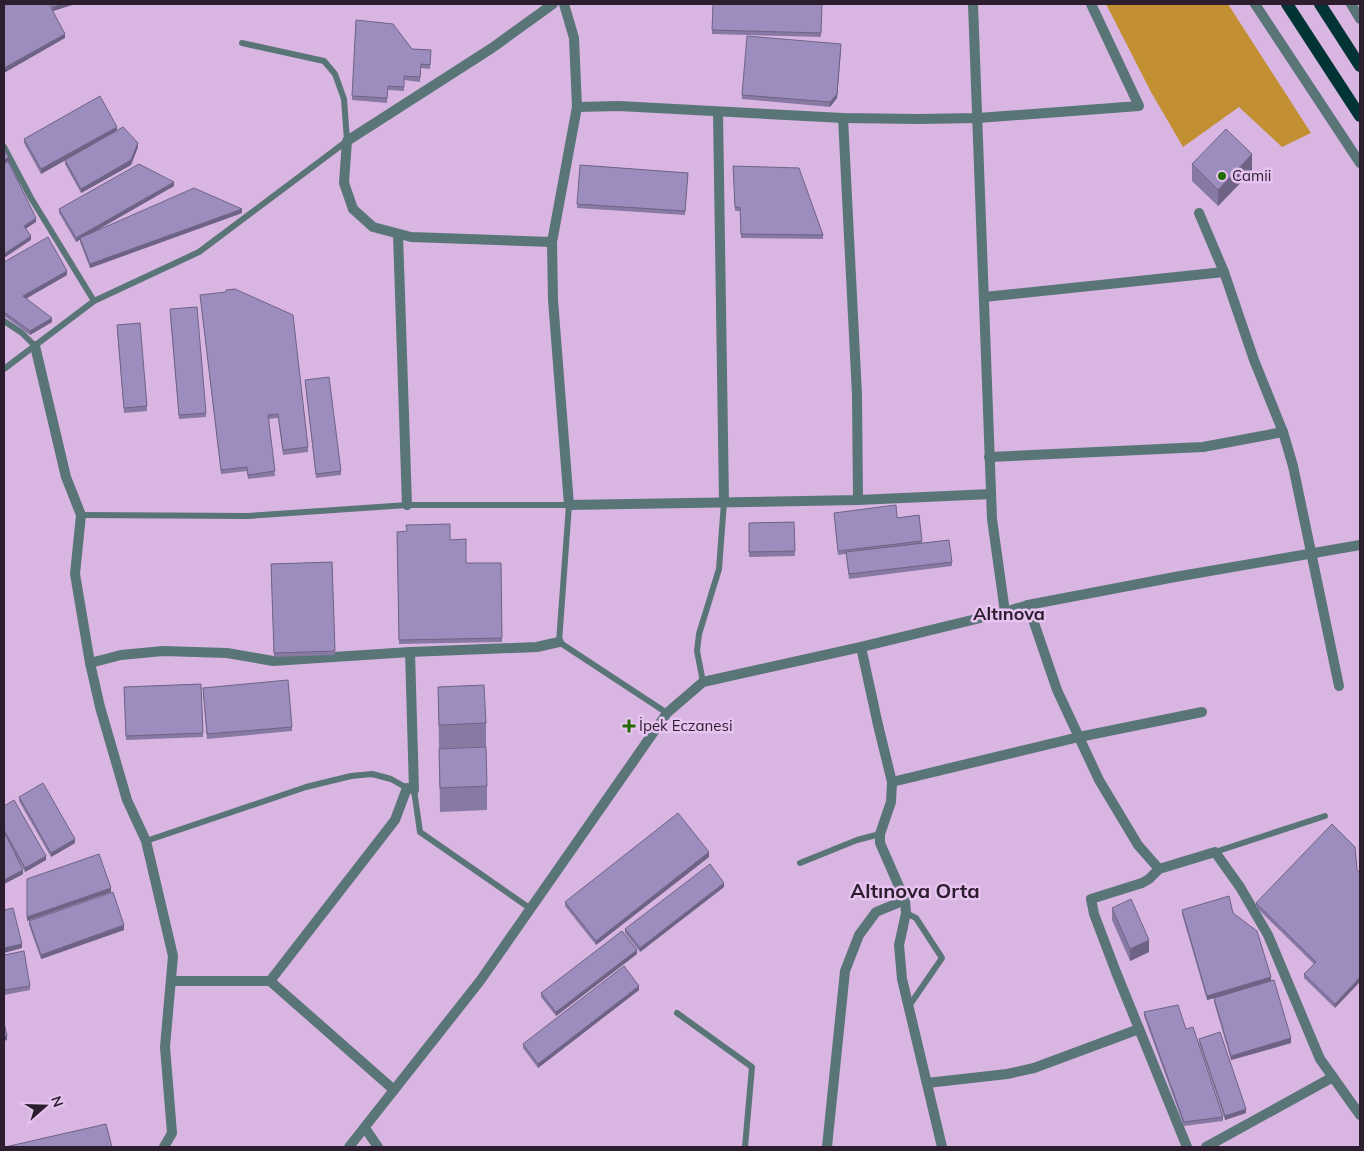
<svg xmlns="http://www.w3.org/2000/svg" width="1364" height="1151" viewBox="0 0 1364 1151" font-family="Mulish,sans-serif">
  <rect width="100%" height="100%" fill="#d9b6e2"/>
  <polygon fill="#c29032" points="1106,4 1228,4 1311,133 1282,147 1239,107 1183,147 1151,92"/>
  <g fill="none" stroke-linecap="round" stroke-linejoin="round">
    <g stroke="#597577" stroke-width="6">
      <polyline points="4,147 31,198 94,301 4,369"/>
      <polyline points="94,301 199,252 347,141 344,99 335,74 324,61 242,43"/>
      <polyline points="4,321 22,333 35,346"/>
      <polyline points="81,515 248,516 407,505 569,505 559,642 667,713"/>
      <polyline points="703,682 697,651 699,634 719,569 724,502"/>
      <polyline points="146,841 306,787 351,776 372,774 391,779 407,788 414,790 420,832 531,909"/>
      <polyline points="1215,852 1325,816"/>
      <polyline points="800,863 857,840 880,834"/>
      <polyline points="906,913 916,918 942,958 909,1006"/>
      <polyline points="677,1013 752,1067 745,1147"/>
    </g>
    <g stroke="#597577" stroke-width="10">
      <polyline points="564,4 574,38 577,107 552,242 553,300 569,505 858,500 991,494"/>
      <polyline points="577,107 619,106 843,118 918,119 978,118 1139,106 1091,4"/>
      <polyline points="718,112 724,502"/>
      <polyline points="843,118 857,395 858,500"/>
      <polyline points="1199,213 1224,272 1254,360 1283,432 1293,466 1339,686"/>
      <polyline points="398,234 407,505"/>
      <polyline points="552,242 411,237 373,227 353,209 344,183 347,141 492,48 553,4"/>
      <polyline points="984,297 1224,272"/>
      <polyline points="35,346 66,477 81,515 75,574 90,663 100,707 127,800 146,841 173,956 165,1047 172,1133 164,1147"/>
      <polyline points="989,457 1203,447 1283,432"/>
      <polyline points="1028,605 1057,690 1099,780 1138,845 1159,869 1215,852 1240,887 1268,935 1320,1059 1360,1115"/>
      <polyline points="861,647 878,725 892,782 891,802 880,834 880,843 905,900 906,913 899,945 902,979 942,1147"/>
      <polyline points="410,652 414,790"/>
      <polyline points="90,663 121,655 163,651 227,653 273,661 410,652 537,647 559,642"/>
      <polyline points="892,782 1079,737 1202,712"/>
      <polyline points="1159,869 1149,879 1142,883 1091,899 1094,914 1116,972 1187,1147"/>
      <polyline points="171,981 270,981 394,1090"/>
      <polyline points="270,981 395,820 407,788"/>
      <polyline points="927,1083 1007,1074 1034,1068 1139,1029"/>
      <polyline points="365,1128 378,1147"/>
      <polyline points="827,1147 845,971 859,935 876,912 905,900"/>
      <polyline points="1206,1147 1333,1077"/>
    </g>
    <g stroke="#597577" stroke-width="10">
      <polyline points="973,4 992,519 1005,612"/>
      <polyline points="1255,4 1360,163"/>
      <polyline points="1351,4 1360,19"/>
      <polyline points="349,1147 480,981 667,713 703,682 861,647 1005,612 1028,605 1175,577 1360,545"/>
    </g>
    <g stroke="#023436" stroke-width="12">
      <polyline points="1287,4 1360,116"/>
      <polyline points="1320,4 1360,66"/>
    </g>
  </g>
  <g fill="#8779a3">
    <polygon points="50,4 75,4 53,11"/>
    <polygon points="713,4 822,4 821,37 712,34"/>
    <polygon points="356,20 412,49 431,50 430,69 421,68 420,82 404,80 404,91 388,90 387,103 352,100"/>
    <polygon points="841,48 837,98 830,107 742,99 742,95"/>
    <polygon points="117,130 138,147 131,165 81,193 65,164 65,160 41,174 24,143 24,139"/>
    <polygon points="1192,164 1252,171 1218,206 1192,181"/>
    <polygon points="580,165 688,173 685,215 577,208"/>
    <polygon points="733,166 823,235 823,239 741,238 740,211 735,211"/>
    <polygon points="174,186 94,232 242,213 90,268 80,242 80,239 76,242 59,213 59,209"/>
    <polygon points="4,262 67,275 26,299 52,322 30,335 4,316"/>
    <polygon points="200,295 308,447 308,452 283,455 278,418 269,419 275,476 248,479 247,471 221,474"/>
    <polygon points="170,313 206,413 206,417 179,419"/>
    <polygon points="117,329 147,406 147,411 124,413"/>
    <polygon points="305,380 341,471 341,475 316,478"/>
    <polygon points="834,513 897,518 919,515 922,543 952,562 952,566 849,579 846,554 838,555"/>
    <polygon points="794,522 795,556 749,557 749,523"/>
    <polygon points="397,532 450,540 466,563 501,563 502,642 399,644"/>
    <polygon points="332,562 335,655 274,657 271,564"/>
    <polygon points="201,684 203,737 126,740 124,687"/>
    <polygon points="438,687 486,723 486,747 439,749"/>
    <polygon points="203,692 292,727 292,731 207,739"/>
    <polygon points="439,749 487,786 487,810 440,812"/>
    <polygon points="19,797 75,843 51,857 19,801"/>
    <polygon points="4,806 46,860 25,872 17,857 23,874 4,884 4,836 5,836 4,834"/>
    <polygon points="709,857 596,945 565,906 565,902"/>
    <polygon points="1357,870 1335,1008 1304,978 1304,974 1314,964 1256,907 1256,903"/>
    <polygon points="724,887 640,952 625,933 625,929"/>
    <polygon points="1112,908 1149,952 1130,961 1112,920"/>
    <polygon points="1182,910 1233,913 1271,981 1291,1043 1231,1060 1214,1002 1214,998 1207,1000 1182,914"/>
    <polygon points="29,921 124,930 41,959 29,925"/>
    <polygon points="637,954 556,1016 541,997 541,993"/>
    <polygon points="4,955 30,986 30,990 4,995"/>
    <polygon points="639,990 538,1068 523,1048 523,1044"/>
    <polygon points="1144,1012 1186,1029 1223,1117 1223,1121 1184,1126 1144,1016"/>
    <polygon points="1199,1039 1246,1113 1225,1120 1199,1043"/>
  </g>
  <g fill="#6e6385">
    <polygon points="63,4 75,4 53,11 53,7"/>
    <polygon points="65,34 65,38 4,73 4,68"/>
    <polygon points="841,48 837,98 830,107 830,102"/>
    <polygon points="117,127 117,131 41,174 41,169"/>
    <polygon points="138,143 138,147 131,165 81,193 81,189"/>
    <polygon points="1252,154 1252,171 1218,206 1218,190"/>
    <polygon points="9,157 9,161 4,164 4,160"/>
    <polygon points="174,182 174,186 76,242 76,238"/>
    <polygon points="242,209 242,213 90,268 90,264"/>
    <polygon points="36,218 36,222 24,230 24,226"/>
    <polygon points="31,236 31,240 4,258 4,254"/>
    <polygon points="67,271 67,275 23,300 23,296"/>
    <polygon points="52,318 52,322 30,335 30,331"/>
    <polygon points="75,839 75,843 51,857 51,853"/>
    <polygon points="709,852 709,857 596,945 596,941"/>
    <polygon points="46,856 46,860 25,872 25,868"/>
    <polygon points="23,870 23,874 4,884 4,880"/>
    <polygon points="724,883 724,887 640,952 640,948"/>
    <polygon points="111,888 111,892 27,921 27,917"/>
    <polygon points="124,925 124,930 41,959 41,955"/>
    <polygon points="1149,940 1149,952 1130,961 1130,949"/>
    <polygon points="22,944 22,948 4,953 4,948"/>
    <polygon points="637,950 637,954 556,1016 556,1012"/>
    <polygon points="1271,977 1271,982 1207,1000 1207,996"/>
    <polygon points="1360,977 1360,982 1335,1008 1335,1004"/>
    <polygon points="639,986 639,990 538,1068 538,1064"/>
    <polygon points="7,1036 7,1040 4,1041 4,1037"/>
    <polygon points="1291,1038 1291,1043 1231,1060 1231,1056"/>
    <polygon points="1246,1109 1246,1113 1225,1120 1225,1116"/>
  </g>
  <g fill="#9d8dbe" stroke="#6e6385">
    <polygon points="4,4 49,4 65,34 4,68"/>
    <polygon points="51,4 63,4 53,7"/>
    <polygon points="713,4 822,4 821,33 712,30"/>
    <polygon points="356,20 393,24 412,49 431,50 430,65 421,64 420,77 404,76 404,87 388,86 387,98 352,96"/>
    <polygon points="747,36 841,44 837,94 830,102 742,95"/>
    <polygon points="100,96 117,127 41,169 24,139"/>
    <polygon points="123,127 138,143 131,160 81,189 65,160"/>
    <polygon points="1226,129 1252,154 1218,190 1192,164"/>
    <polygon points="4,150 9,157 4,160"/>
    <polygon points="8,161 36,218 24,226 31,236 4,254 4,164"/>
    <polygon points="139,164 174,182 76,238 59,209"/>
    <polygon points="580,165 688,173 685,211 577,204"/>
    <polygon points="733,166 799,168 823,235 741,234 740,207 735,207"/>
    <polygon points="194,188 242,209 90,264 80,238"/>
    <polygon points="48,237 67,271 23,296 52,318 30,331 4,312 4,262"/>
    <polygon points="235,289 293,315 308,447 283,450 278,414 268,415 275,471 248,475 247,467 221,470 200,295 226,292 226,290"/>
    <polygon points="197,307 206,413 179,415 170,309"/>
    <polygon points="140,323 147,406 124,408 117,325"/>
    <polygon points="329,377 341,471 316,474 305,380"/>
    <polygon points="896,505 897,518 919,515 922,541 838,551 834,513"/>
    <polygon points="794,522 795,551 749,552 749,523"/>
    <polygon points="450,524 450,540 466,539 466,563 501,563 502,638 399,640 397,532 407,531 406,525"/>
    <polygon points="949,540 952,562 849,574 846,552"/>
    <polygon points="332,562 335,651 274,653 271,564"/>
    <polygon points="288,680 292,727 207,734 203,688"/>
    <polygon points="201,684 203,733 126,736 124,687"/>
    <polygon points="484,685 486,723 439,725 438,687"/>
    <polygon points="486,747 487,786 440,788 439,749"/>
    <polygon points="43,783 75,839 51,853 19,797"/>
    <polygon points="14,800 46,856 25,868 4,830 4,806"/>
    <polygon points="678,813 709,852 596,941 565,902"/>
    <polygon points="1332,824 1355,847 1357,870 1360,873 1360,977 1335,1004 1304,974 1316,962 1256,903"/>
    <polygon points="6,835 23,870 4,880 4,836"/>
    <polygon points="99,854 111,888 27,917 27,879"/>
    <polygon points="710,864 724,883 640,948 625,929"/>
    <polygon points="113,892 124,925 41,955 29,921"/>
    <polygon points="1229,896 1233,913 1257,931 1271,977 1207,996 1182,910"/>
    <polygon points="1131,899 1149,940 1130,949 1112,908"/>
    <polygon points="13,908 22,944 4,948 4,910"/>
    <polygon points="622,931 637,950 556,1012 541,993"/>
    <polygon points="24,951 30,986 4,990 4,955"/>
    <polygon points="624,966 639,986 538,1064 523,1044"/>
    <polygon points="1274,980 1291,1038 1231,1056 1214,998"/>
    <polygon points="1178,1005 1186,1029 1193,1027 1223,1117 1184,1122 1144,1012"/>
    <polygon points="4,1023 7,1036 4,1037"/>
    <polygon points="1220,1032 1246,1109 1225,1116 1199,1039"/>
    <polygon points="106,1124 112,1147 5,1147"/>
  </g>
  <g fill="#236b05" stroke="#e7c3f0" stroke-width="2">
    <circle cx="1222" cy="176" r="5"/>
    <path d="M626.5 718.5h5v5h5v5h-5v5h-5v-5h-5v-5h5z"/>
  </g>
  <g text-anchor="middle" stroke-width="5" stroke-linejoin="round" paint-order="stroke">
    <g font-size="15" fill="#2c1e2f" stroke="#e7c3f0" text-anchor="start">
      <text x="1232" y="181">Camii</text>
      <text x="639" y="731">İpek Eczanesi</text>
    </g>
    <g font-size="18" font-weight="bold" fill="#2c1e2f" stroke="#e7c3f0">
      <text x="1009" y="620">Altınova</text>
    </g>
    <g font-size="20" font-weight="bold" fill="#2c1e2f" stroke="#e7c3f0">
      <text x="915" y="898">Altınova Orta</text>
    </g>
  </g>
  <rect width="1364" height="1151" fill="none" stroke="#2c1e2f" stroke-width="10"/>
  <g transform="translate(45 1106) rotate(70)" stroke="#e7c3f0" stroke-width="4" paint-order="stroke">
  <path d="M0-4L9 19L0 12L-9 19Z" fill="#2c1e2f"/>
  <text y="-8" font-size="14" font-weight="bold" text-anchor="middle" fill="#2c1e2f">N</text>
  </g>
</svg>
